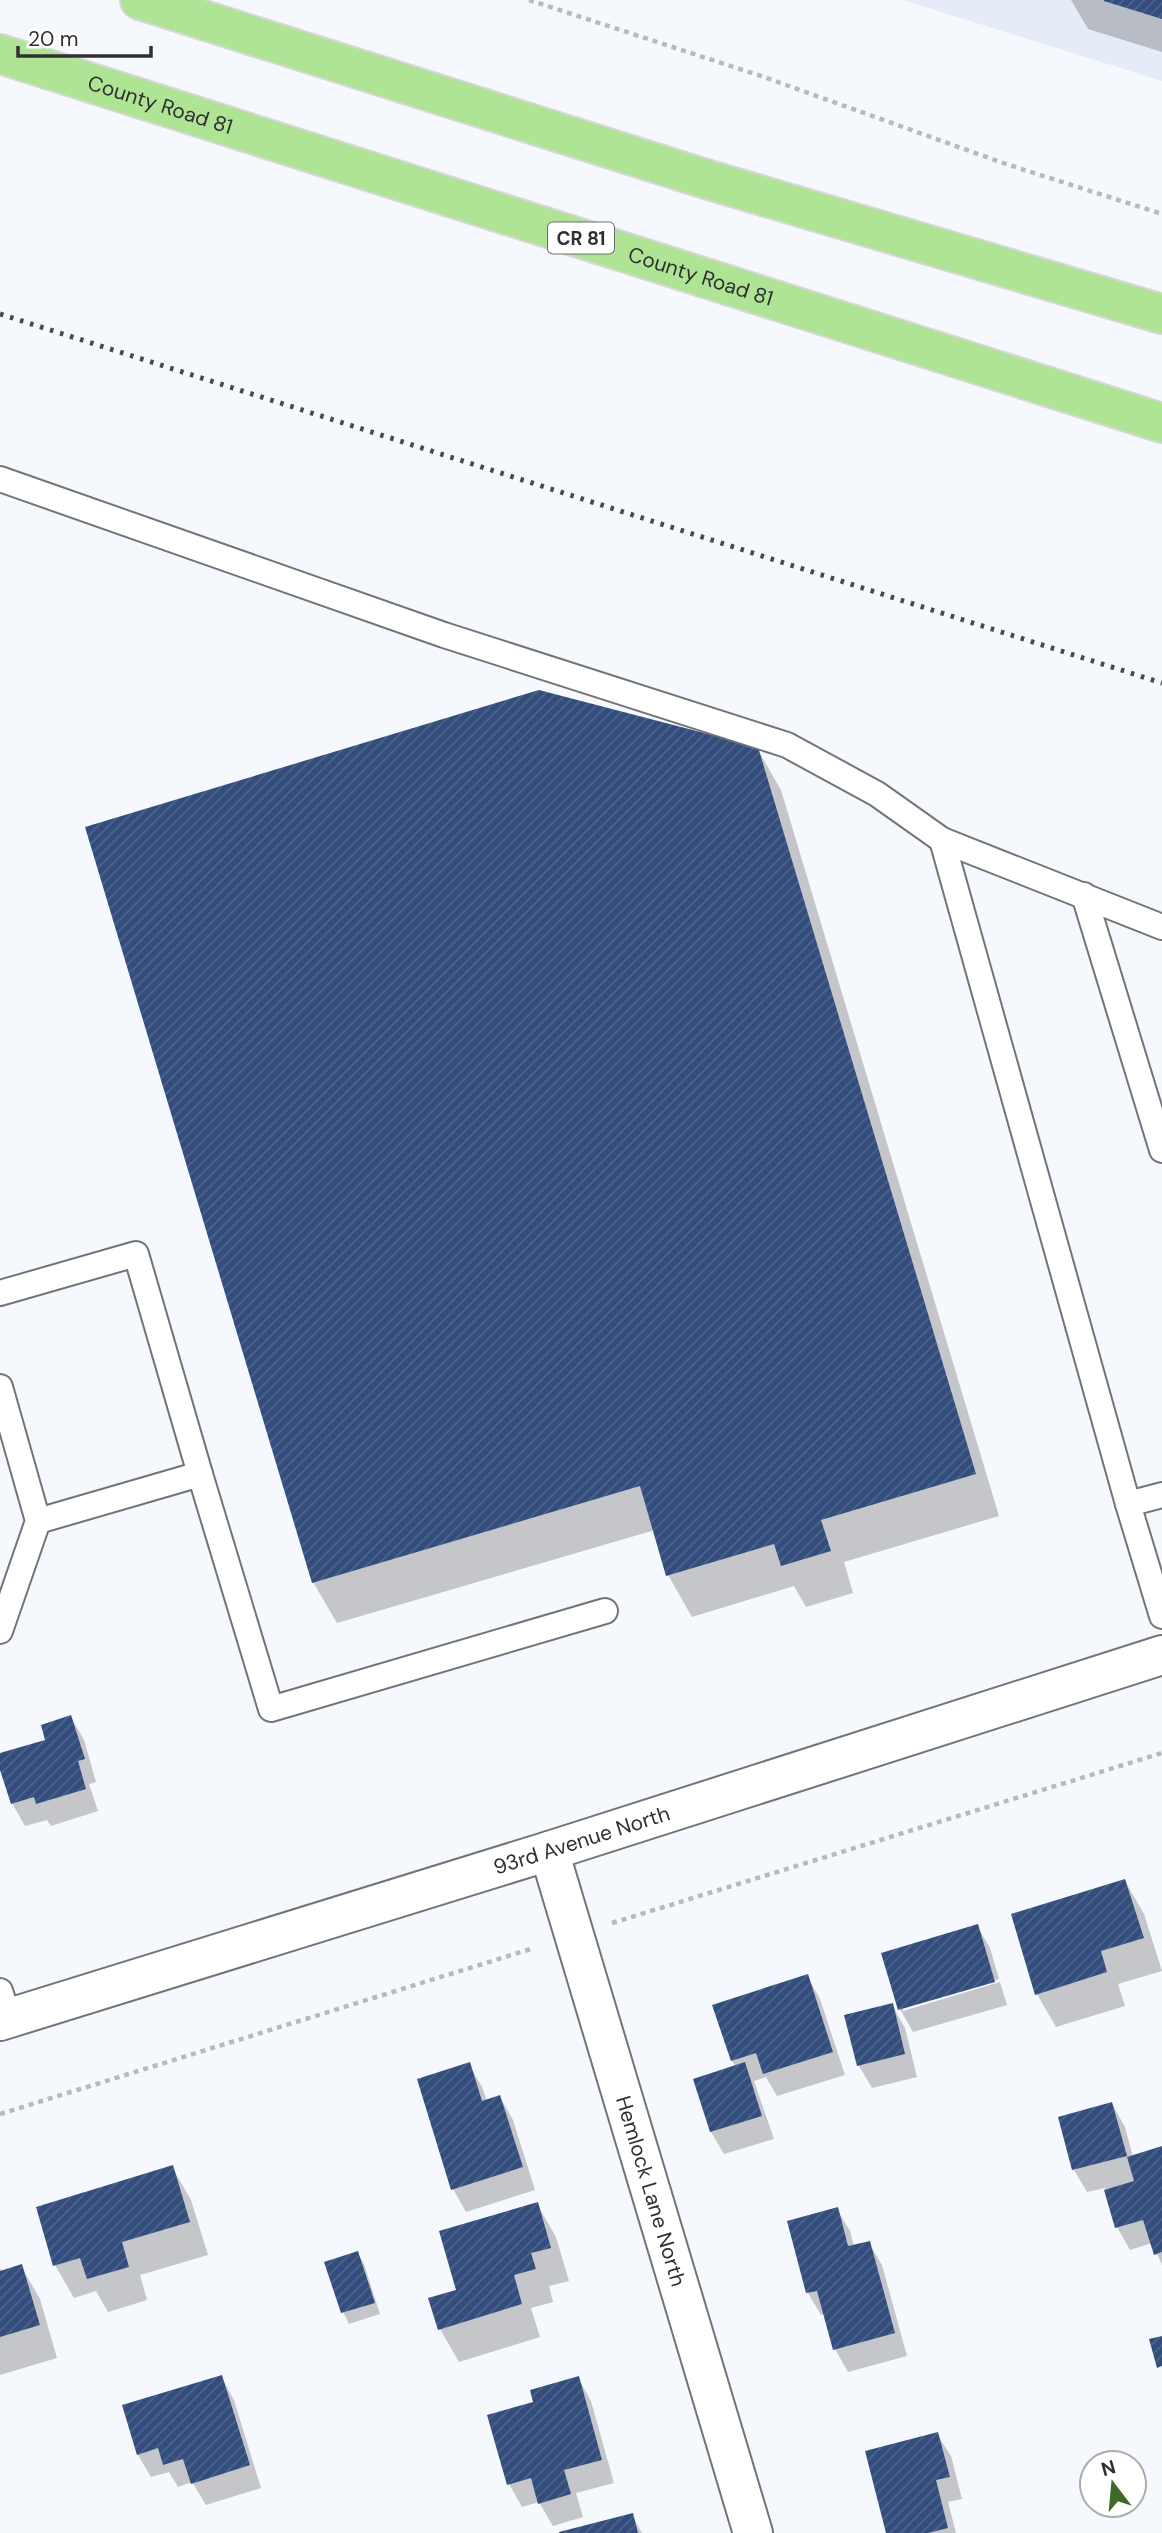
<svg xmlns="http://www.w3.org/2000/svg" width="1162" height="2533" viewBox="0 0 1162 2533" font-family="'DM Sans',sans-serif">
  <defs>
    <pattern id="building-hatch" width="6" height="6" patternUnits="userSpaceOnUse" patternTransform="scale(1.75)"><rect width="6" height="6" fill="#334d7d"/><path d="M-1 1l2-2M0 6l6-6M5 7l2-2" fill="none" stroke="#4f648b"/></pattern>
  </defs>
  <rect width="100%" height="100%" fill="#f5f8fc"/>
  <polygon fill="#e6ecf7" points="903,0 1162,0 1162,81"/>
  <g fill="#0003">
    <polygon points="1071,0 1162,0 1162,52 1088,29"/>
    <polygon points="757,748 781,790 999,1516 844,1562 853,1593 806,1607 794,1586 692,1617 668,1575 655,1530 337,1623 313,1582"/>
    <polygon points="71,1717 84,1740 96,1782 89,1784 98,1811 51,1826 47,1820 25,1826 12,1803 0,1764 0,1755 48,1741"/>
    <polygon points="1125,1881 1144,1914 1162,1971 1118,1984 1125,2006 1056,2027 1037,1994"/>
    <polygon points="977,1926 990,1948 999,1979 903,2007 903,2011 1000,1982 1007,2005 913,2032 900,2009"/>
    <polygon points="807,1976 820,1999 845,2075 777,2096 766,2077 754,2081 774,2139 724,2154 711,2132 695,2080 736,2067 732,2061"/>
    <polygon points="892,2005 905,2028 917,2077 872,2088 859,2066 846,2016"/>
    <polygon points="469,2065 482,2087 487,2101 500,2097 513,2120 535,2190 466,2212 453,2189"/>
    <polygon points="1112,2104 1125,2127 1133,2157 1162,2148 1162,2265 1152,2243 1130,2250 1117,2227 1105,2188 1087,2192 1074,2170 1060,2118"/>
    <polygon points="172,2167 191,2200 208,2255 140,2275 147,2300 108,2312 96,2291 74,2298 55,2265"/>
    <polygon points="537,2204 556,2237 569,2281 549,2286 553,2302 531,2308 540,2337 459,2362 440,2329"/>
    <polygon points="837,2209 850,2231 854,2246 869,2243 882,2265 907,2356 848,2372 835,2349 825,2314 821,2315 808,2293"/>
    <polygon points="357,2253 364,2264 380,2314 349,2324 343,2312"/>
    <polygon points="21,2266 40,2299 57,2358 0,2375 0,2267 2,2273"/>
    <polygon points="221,2377 234,2400 261,2488 206,2505 192,2482 178,2487 169,2472 151,2477 138,2455 124,2406"/>
    <polygon points="578,2378 591,2401 614,2483 576,2493 583,2517 553,2526 539,2502 522,2507 509,2484 535,2403"/>
    <polygon points="937,2434 951,2456 962,2499 948,2502 956,2533 888,2533"/>
    <polygon points="632,2515 642,2533 563,2533"/>
  </g>
  <g fill="url(#building-hatch)">
    <polygon points="1162,0 1162,19 1104,1 1104,0"/>
    <polygon points="539,690 758,747 976,1474 821,1520 831,1551 781,1566 774,1544 666,1576 640,1486 312,1583 85,827"/>
    <polygon points="71,1715 85,1759 78,1761 86,1789 36,1804 34,1797 11,1804 0,1770 0,1753 45,1740 41,1725"/>
    <polygon points="1125,1879 1144,1938 1101,1951 1107,1972 1035,1995 1011,1914"/>
    <polygon points="978,1924 995,1982 898,2010 881,1953"/>
    <polygon points="808,1974 833,2052 763,2074 756,2053 731,2061 712,2005"/>
    <polygon points="893,2003 905,2054 857,2066 844,2015"/>
    <polygon points="470,2062 482,2101 500,2095 523,2167 451,2190 417,2079"/>
    <polygon points="745,2062 762,2116 710,2132 693,2079"/>
    <polygon points="1112,2102 1127,2156 1072,2170 1058,2117"/>
    <polygon points="1162,2146 1162,2252 1154,2255 1143,2220 1115,2228 1104,2190 1134,2181 1127,2157"/>
    <polygon points="173,2165 190,2222 122,2242 129,2267 87,2279 80,2258 53,2266 36,2207"/>
    <polygon points="538,2202 551,2248 531,2253 536,2269 514,2275 522,2304 438,2330 428,2298 456,2290 439,2231"/>
    <polygon points="838,2207 848,2246 870,2241 895,2333 833,2350 817,2291 806,2293 787,2221"/>
    <polygon points="358,2251 375,2303 341,2313 324,2262"/>
    <polygon points="22,2264 40,2325 0,2337 0,2271"/>
    <polygon points="1162,2336 1162,2366 1157,2368 1149,2339"/>
    <polygon points="222,2375 250,2465 191,2484 183,2459 163,2465 158,2448 137,2455 122,2405"/>
    <polygon points="579,2376 602,2460 564,2470 571,2494 538,2504 531,2478 507,2485 487,2415 533,2402 530,2390"/>
    <polygon points="938,2432 950,2477 936,2480 948,2528 928,2533 886,2533 865,2451"/>
    <polygon points="633,2513 638,2533 559,2533 559,2532"/>
  </g>
  <g fill="none" stroke-linecap="round" stroke-linejoin="round">
    <g stroke="#727477" stroke-width="28">
      <g id="service">
        <polyline points="0,479 444,635 787,745 877,794 942,840 1162,927"/>
        <polyline points="942,840 1128,1504"/>
        <polyline points="1084,895 1162,1150"/>
        <polyline points="0,1293 136,1254 200,1474"/>
        <polyline points="0,1387 38,1521 0,1631"/>
        <polyline points="1162,1495 1128,1504 1162,1616"/>
        <polyline points="38,1521 200,1474 271,1709 605,1611"/>
        <polyline points="0,1991 9,2018"/>
      </g>
    </g>
    <g stroke="#727477" stroke-width="42">
      <g id="minor">
        <path id="s1" d="M549,1851L753,2533"/>
      </g>
    </g>
    <g stroke="#727477" stroke-width="42">
      <g id="tertiary">
        <path id="s2" d="M0,2021L549,1851L1162,1655"/>
      </g>
    </g>
    <g stroke="#d6d6d6" stroke-width="42">
      <g id="trunk">
        <polyline points="140,0 709,180 1162,314"/>
        <path id="s3" d="M0,54L1162,423"/>
      </g>
    </g>
    <g stroke="#b7b9bd" stroke-width="4.5" stroke-dasharray="5 5" stroke-linecap="butt">
      <polyline points="529,0 761,76 1006,164 1162,214"/>
      <polyline points="612,1923 1162,1753"/>
      <polyline points="0,2114 534,1948"/>
    </g>
    <use href="#service" stroke="#fff" stroke-width="24"/>
    <use href="#minor" stroke="#fff" stroke-width="38"/>
    <use href="#tertiary" stroke="#fff" stroke-width="38"/>
    <use href="#trunk" stroke="#aee494" stroke-width="38"/>
    <polyline stroke="#48494b" stroke-width="5" stroke-dasharray="3.5 7" stroke-linecap="butt" points="0,314 1162,683"/>
  </g>
  <g text-anchor="middle" stroke-width="7" stroke-linejoin="round" paint-order="stroke">
    <rect fill="#fff" stroke="#6e6e70" stroke-width="2" x="548" y="222.5" width="66" height="31" rx="5"/>
    <g font-size="19" font-weight="bold" fill="#303032">
      <text x="581" y="245">CR 81</text>
    </g>
    <g font-size="21" fill="#303032" stroke="#fff">
      <text dy="7" stroke="none"><textPath href="#s3" startOffset="168">County Road 81</textPath></text>
      <text dy="7" stroke="none"><textPath href="#s3" startOffset="735">County Road 81</textPath></text>
      <text dy="7" stroke="none"><textPath href="#s2" startOffset="609">93rd Avenue North</textPath></text>
      <text dy="7" stroke="none"><textPath href="#s1" startOffset="355">Hemlock Lane North</textPath></text>
    </g>
  </g>
  <g transform="translate(1113 2484) rotate(344)"><circle r="33" fill="#ffffff" stroke="#acacad" stroke-width="2"/>
  <path d="M0-5L12 26L0 18L-12 26Z" fill="#3e6a27"/>
  <text y="-10" font-size="19" font-weight="bold" text-anchor="middle" fill="#303032">N</text>
  </g>
  <path d="M18 46v10h133v-10" fill="none" stroke="#303032" stroke-width="3.5"/>
  <text x="28" y="46" font-size="21" fill="#303032" stroke="#ffffff" stroke-width="5" paint-order="stroke">20 m</text>
</svg>
